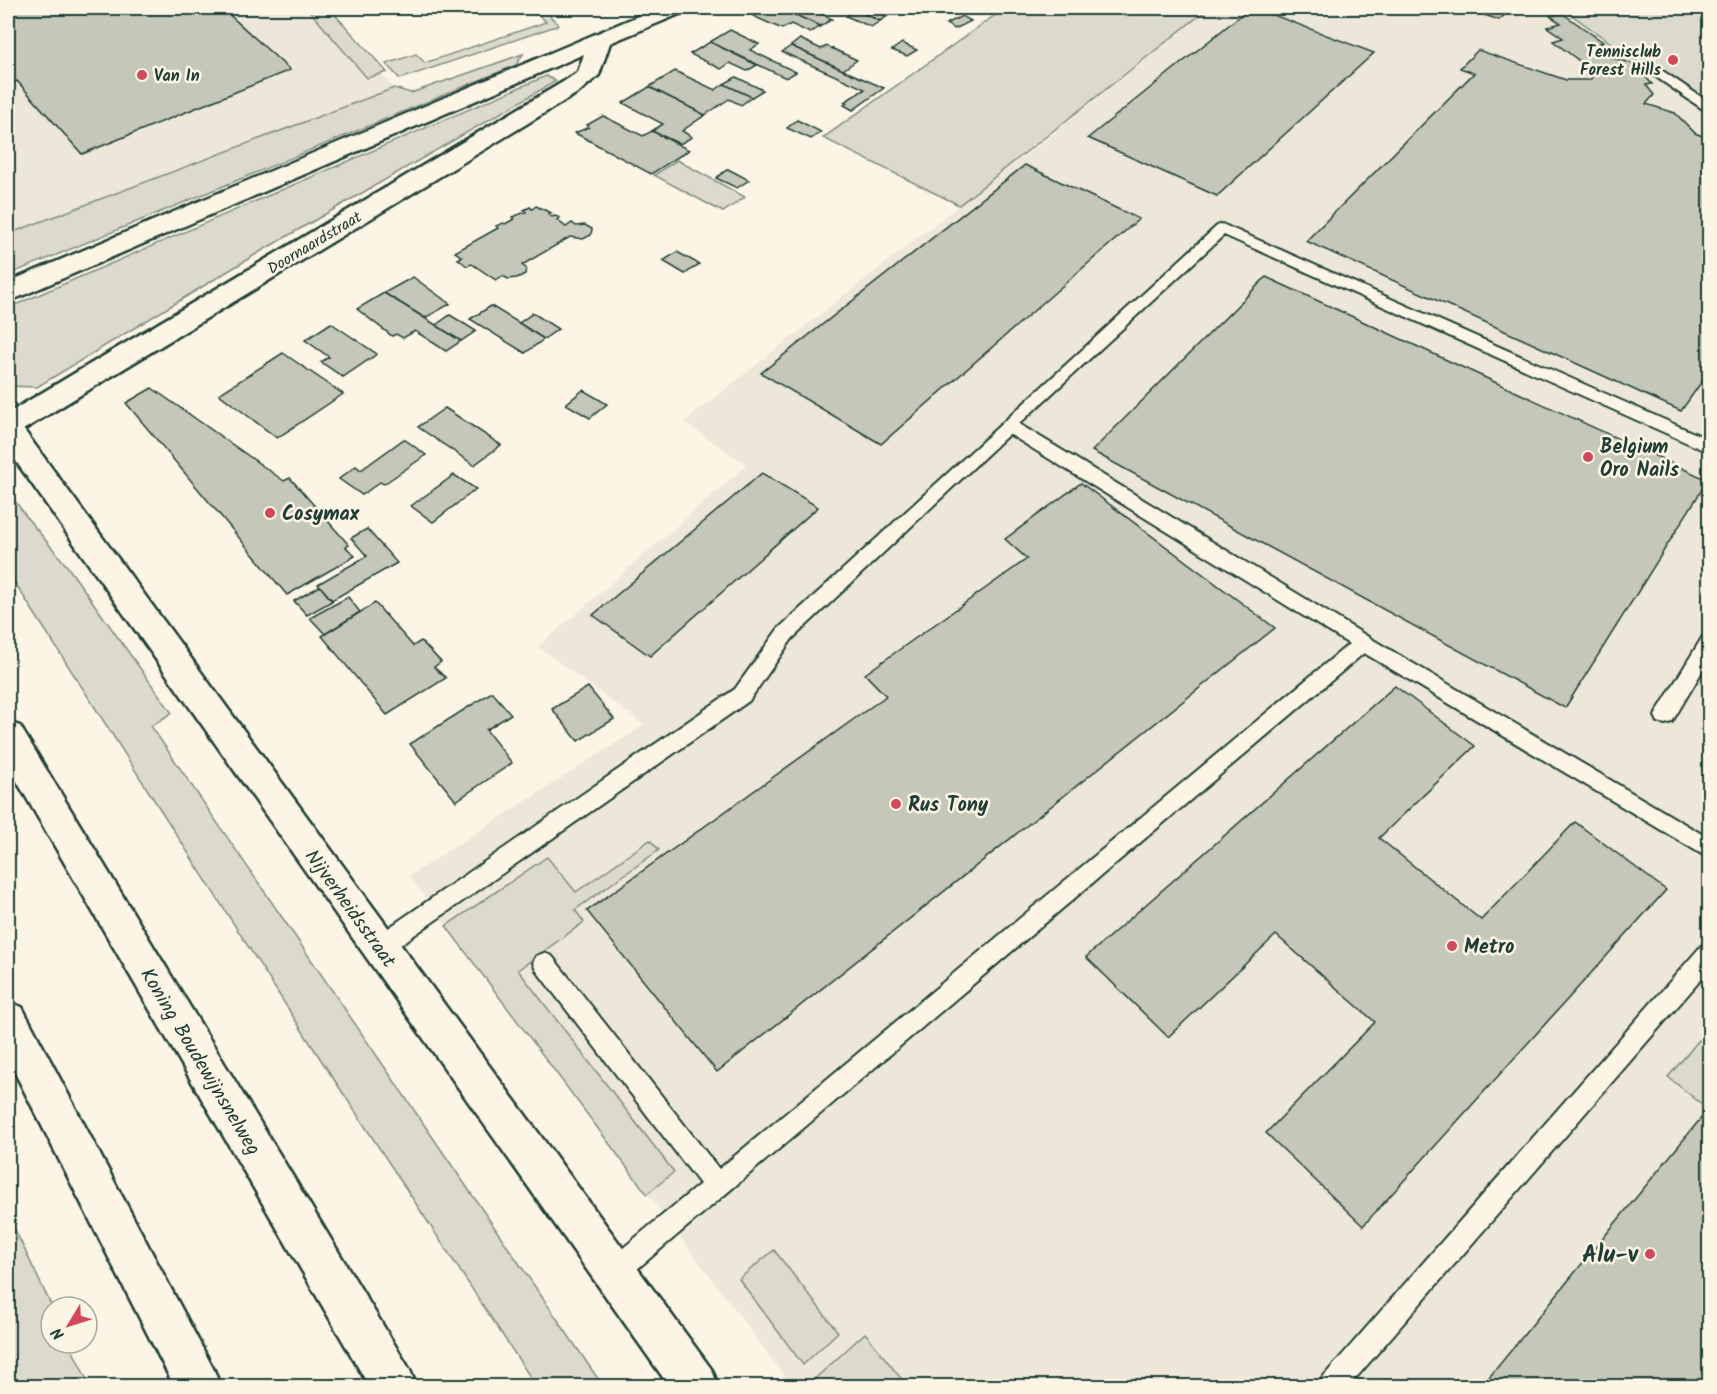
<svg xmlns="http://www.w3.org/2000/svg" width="1717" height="1394" viewBox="0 0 1717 1394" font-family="Kalam,sans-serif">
  <rect width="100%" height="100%" fill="#fcf5e5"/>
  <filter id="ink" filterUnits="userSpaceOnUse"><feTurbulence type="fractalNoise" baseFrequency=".0167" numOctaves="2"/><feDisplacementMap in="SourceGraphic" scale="12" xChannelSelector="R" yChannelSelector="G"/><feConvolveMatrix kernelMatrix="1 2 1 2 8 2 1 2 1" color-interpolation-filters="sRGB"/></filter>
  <g filter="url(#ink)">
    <g fill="#ece7d8">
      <polygon points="8,8 321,8 394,88 8,234"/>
      <polygon points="1209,8 1327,8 1344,15 1357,8 1562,8 1709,113 1709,1386 792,1386 409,876 644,725 538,647 747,465 684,422 959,205 1034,149"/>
    </g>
    <g fill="#dcdacc" stroke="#7e8c80" stroke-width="1.5">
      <polygon points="307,8 329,8 387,72 367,78"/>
      <polygon points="1005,8 1209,8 959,205 823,138"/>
      <polygon points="1562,8 1709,8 1709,113"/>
      <polygon points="546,12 559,25 400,79 386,64 416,54 425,63 546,22 539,15"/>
      <polygon points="523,54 516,65 8,275 8,234 394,88 411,93"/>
      <polygon points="546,76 556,81 258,253 37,387 8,386 8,308"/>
      <polygon points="677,160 745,197 723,212 654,175"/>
      <polygon points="8,491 28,519 67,566 172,713 151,726 603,1386 536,1386 312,1046 8,572"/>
      <polygon points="650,840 659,850 575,910 584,922 518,970 674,1172 647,1194 446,926 547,857 576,892"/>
      <polygon points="1699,1040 1709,1049 1709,1110 1668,1077"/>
      <polygon points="8,1215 52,1307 51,1343 69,1343 90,1386 8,1386"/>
      <polygon points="774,1250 838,1332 803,1365 739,1279"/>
      <polygon points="865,1333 907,1386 807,1386"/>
    </g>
    <g fill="#c5c7b9" stroke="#1f3d34" stroke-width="1.5">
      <polygon points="8,8 222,8 290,70 82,154 17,81 8,85"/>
      <polygon points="767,8 779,8 821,26 810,33 791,24 782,29 753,16"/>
      <polygon points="779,8 822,8 816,11 832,19 821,26"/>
      <polygon points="859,8 869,8 888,16 880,21 855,10"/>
      <polygon points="1250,8 1255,8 1374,53 1217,196 1088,138"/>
      <polygon points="1469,8 1492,8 1507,13 1499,20 1467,9"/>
      <polygon points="855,10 880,21 871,27 846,16"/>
      <polygon points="1562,13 1603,42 1600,43 1603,46 1600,46 1604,49 1601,50 1605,53 1602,54 1605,56 1631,63 1638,73 1645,76 1652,84 1646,85 1654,95 1646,104 1675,113 1695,133 1710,139 1710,370 1681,411 1306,241 1474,73 1460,68 1478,50 1566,80 1590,80 1592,77 1582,63 1553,41 1563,38 1547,27 1561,23 1550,16"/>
      <polygon points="962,16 971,21 955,29 946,24"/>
      <polygon points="730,30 759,44 750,50 796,72 786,78 710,42"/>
      <polygon points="800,39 821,49 827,46 857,60 843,70 791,46"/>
      <polygon points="710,42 757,65 747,71 730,63 721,69 690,54"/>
      <polygon points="902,43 917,50 907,56 892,50"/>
      <polygon points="791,46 843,70 884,88 853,110 844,105 847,103 844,102 865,89 782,52"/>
      <polygon points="675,71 715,90 724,84 752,97 741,105 729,99 705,115 649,87"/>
      <polygon points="736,77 763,90 752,97 724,84"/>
      <polygon points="649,87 705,115 682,131 692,137 680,144 652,131 663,124 623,103"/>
      <polygon points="603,116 643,136 652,131 689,150 651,174 575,133 589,127 587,125"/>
      <polygon points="797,120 821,132 811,139 787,128"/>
      <polygon points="1025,165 1139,219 881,444 761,373"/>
      <polygon points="728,169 749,180 737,188 716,178"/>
      <polygon points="536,206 551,213 548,214 552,217 555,216 560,218 557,220 566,227 572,223 576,226 585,225 592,229 591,235 583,239 570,237 522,265 526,268 525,274 517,278 508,279 503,276 496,280 472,264 467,266 458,259 462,257 455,252 498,228 496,226 503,223 505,224 514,219 512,217 526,212 524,210 530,207 532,209"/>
      <polygon points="677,252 699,264 685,274 663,261"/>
      <polygon points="413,277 450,304 425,318 384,293"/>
      <polygon points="1266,277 1708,480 1565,708 1092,451"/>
      <polygon points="384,293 436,325 461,341 446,351 415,331 403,338 396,334 392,336 357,309"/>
      <polygon points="491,306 519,323 544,339 525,353 470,319"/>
      <polygon points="533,313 558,329 544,339 519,323"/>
      <polygon points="450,315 476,331 461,341 436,325"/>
      <polygon points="331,323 377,354 343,377 321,362 329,357 305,340"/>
      <polygon points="283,353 343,394 277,438 219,394"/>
      <polygon points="152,388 284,481 290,478 349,545 346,547 355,556 287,595 126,403"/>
      <polygon points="583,390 607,404 590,418 566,404"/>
      <polygon points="445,408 501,445 474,465 418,427"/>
      <polygon points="404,439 426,455 384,484 380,482 362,495 339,479 356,466 361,470"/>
      <polygon points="762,473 818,507 650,656 593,615"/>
      <polygon points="454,475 476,489 433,522 411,506"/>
      <polygon points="1081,483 1275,628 717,1072 587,911 886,696 865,674 1027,559 1005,539"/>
      <polygon points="367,529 397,563 332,600 318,584 367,556 351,538"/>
      <polygon points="320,586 332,601 307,615 294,601"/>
      <polygon points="348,597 360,612 325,634 310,618"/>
      <polygon points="375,603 413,646 421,641 441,662 434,667 446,678 387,715 322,636"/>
      <polygon points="1395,686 1475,746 1379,838 1481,920 1575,822 1666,890 1363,1226 1266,1133 1375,1022 1276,935 1168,1037 1086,957"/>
      <polygon points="588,687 614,719 578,741 552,709"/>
      <polygon points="492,692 511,714 486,730 512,763 456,801 410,744"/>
      <polygon points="1702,1117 1710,1122 1710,1386 1482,1386"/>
    </g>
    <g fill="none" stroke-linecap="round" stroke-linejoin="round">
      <g stroke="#1f3d34" stroke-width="4">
        <g id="service">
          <polygon points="1651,63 1710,103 1710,114 1646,70 1644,67"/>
          <polygon points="1222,224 1710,440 1710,453 1224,235 1019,424 1370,638 1710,839 1710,859 1364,653 623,1281 614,1285 605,1281 601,1272 605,1263 700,1184 536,970 533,963 536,956 544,953 552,956 719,1169 1349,644 1009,434 792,639 749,701 387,954 379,957 371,954 368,947 371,940 735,689 778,629 1217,226"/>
          <polygon points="1710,634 1710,658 1672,722 1665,724 1658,722 1655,716 1658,710 1703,636"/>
          <polygon points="1710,942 1710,969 1349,1386 1319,1386 1323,1377 1702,945"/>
        </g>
      </g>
      <g stroke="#1f3d34" stroke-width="5">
        <polygon id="minor" points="657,8 685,8 682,13 610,43 599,75 579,92 18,433 8,436 8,413 563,82 578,72 584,54 17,298 8,300 8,282"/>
      </g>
      <g stroke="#1f3d34" stroke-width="5">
        <polygon id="tertiary" points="8,419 18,422 712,1370 718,1386 669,1386 8,450"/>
      </g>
      <g stroke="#1f3d34" stroke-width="5">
        <g id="motorway">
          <polygon points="8,722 20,726 410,1370 416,1386 369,1386 8,766"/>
          <polygon points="8,1002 22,1007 214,1370 220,1386 174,1386 8,1059"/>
        </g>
      </g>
      <use href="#service" fill="#fcf5e5" fill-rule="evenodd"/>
      <use href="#minor" fill="#fcf5e5" fill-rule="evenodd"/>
      <use href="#tertiary" fill="#fcf5e5" fill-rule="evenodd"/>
      <use href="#motorway" fill="#fcf5e5" fill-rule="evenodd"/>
    </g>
  </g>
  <g fill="#d1495b" stroke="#fcf5e5" stroke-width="2">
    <circle cx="1673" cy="60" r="6"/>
    <circle cx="142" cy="75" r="6"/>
    <circle cx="1588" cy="457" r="6"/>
    <circle cx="270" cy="513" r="6"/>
    <circle cx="896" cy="804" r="6"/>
    <circle cx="1452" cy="946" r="6"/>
    <circle cx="1650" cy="1254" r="6"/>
  </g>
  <g text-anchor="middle" stroke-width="5" stroke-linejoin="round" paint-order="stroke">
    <g font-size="16" font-weight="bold" fill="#1f3d34" stroke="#fcf5e5" text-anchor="end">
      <text x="1661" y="57">Tennisclub<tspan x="1661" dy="18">Forest Hills</tspan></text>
      <text x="154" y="81" text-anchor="start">Van In</text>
    </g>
    <g font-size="16" fill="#1f3d34" stroke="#fcf5e5">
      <text transform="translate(314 242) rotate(-31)" y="6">Doornaardstraat</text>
    </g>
    <g font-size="20" font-weight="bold" fill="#1f3d34" stroke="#fcf5e5" text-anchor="start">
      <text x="1600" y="453">Belgium<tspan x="1600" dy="23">Oro Nails</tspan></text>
      <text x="282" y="520">Cosymax</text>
      <text x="908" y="811">Rus Tony</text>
      <text x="1464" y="953">Metro</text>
    </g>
    <g font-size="20" fill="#1f3d34" stroke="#fcf5e5">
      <text transform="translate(351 908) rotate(54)" y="7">Nijverheidsstraat</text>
      <text transform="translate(201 1061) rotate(59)" y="7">Koning Boudewijnsnelweg</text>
    </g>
    <g font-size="24" font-weight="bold" fill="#1f3d34" stroke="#fcf5e5" text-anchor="end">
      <text x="1638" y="1262">Alu-v</text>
    </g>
  </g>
  <rect width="1717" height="1394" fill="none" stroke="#fcf5e5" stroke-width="30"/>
  <rect x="15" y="15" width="1687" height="1364" fill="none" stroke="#1f3d34" stroke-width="2" filter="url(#ink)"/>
  <g transform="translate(69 1325) rotate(232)"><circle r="28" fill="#fcf5e5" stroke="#a4ab9e" stroke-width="1.5"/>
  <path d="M0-4.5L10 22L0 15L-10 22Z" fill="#d1495b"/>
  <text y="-9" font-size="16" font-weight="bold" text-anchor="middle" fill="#1f3d34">N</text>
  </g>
</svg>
